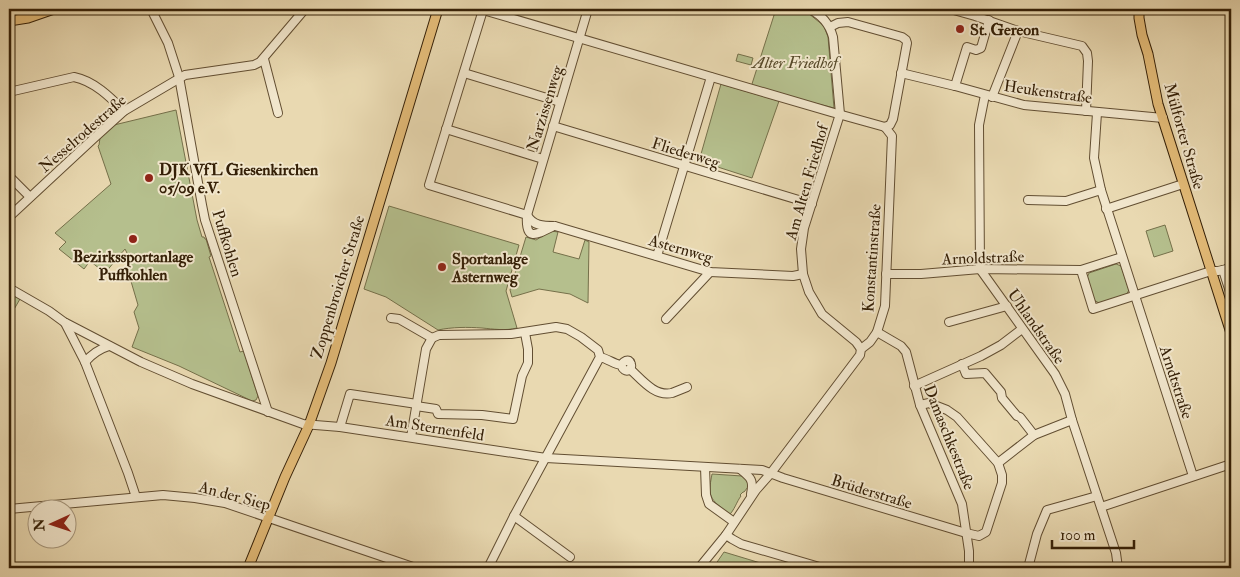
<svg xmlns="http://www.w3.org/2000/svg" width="1240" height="577" viewBox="0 0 1240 577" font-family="'IM FELL Double Pica',serif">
  <rect width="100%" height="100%" fill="#e9d9b1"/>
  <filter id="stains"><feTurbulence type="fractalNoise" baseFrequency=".004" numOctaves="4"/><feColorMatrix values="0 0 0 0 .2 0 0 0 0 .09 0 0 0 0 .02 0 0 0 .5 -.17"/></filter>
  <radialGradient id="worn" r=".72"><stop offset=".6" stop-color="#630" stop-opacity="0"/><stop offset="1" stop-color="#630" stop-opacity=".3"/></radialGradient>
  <g fill="#b5bf8d" stroke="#75704a">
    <polygon points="776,9 803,9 824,26 828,37 834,108 751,87"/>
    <polygon points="738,54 753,58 751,65 736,61"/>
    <polygon points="721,84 779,101 752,178 699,161"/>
    <polygon points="176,110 197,220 202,237 204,237 205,239 206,239 211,256 209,257 240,352 244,351 258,396 256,400 252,401 179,366 132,347 139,328 134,312 138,305 125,261 129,257 125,249 105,273 90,261 84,269 59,249 66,242 55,233 111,184 98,146 99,145 100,138 114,125"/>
    <path d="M389,206L519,245L506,291L517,328C505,331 493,329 482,328C468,327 452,327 438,330L386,297L364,289Z"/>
    <polygon points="1165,225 1173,251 1154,257 1146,231"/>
    <polygon points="551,231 558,232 553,252 579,259 585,240 589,242 588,303 570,294 539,289 512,297 510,290 526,237 536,240"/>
    <polygon points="1116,264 1121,266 1129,290 1126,295 1099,303 1094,300 1087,278 1089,273"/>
    <polygon points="9,293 20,299 9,318"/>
    <path d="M712,474L742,476C746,479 748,482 748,487L744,492H743L740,495L741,496C737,501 734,511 729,515L721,511L722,508C707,497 709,491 712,474Z"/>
    <polygon points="724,552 777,568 713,568"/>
  </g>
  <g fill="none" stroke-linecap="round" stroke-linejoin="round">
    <polyline stroke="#707c6c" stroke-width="2" points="1225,265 1231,264"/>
    <g stroke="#624e32" stroke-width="10">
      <g id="minor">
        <polyline points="151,9 168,43 179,77 202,205 205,220 268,412"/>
        <path d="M810,9C822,16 829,23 833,37L840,114L804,228L801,249L803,274L809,292L822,314L856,342L861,349"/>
        <polyline points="950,9 975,16 1018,31 1082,46 1087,53 1088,61 1086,111"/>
        <polyline points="830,27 838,23 848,22 902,37 906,40 907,43 893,119 890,125 885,127"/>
        <polyline points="264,59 278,113"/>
        <polyline points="464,73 560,102"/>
        <polyline points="901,73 955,86 1024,105 1163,118"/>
        <polyline points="955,86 967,47 976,50 981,48 989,20"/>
        <path d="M9,92L74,77C94,81 110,97 124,111"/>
        <polyline points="985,95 979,125 980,269 1055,374 1065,394 1072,420 1116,553 1118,568"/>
        <polyline points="992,97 1018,31"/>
        <polyline points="1097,113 1094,158 1101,190 1193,476"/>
        <polyline points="553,126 812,204"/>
        <polyline points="446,129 543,159"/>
        <polyline points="9,176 30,197"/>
        <polyline points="1028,200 1066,201 1101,190"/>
        <polyline points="1106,209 1183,184"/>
        <polyline points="9,217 93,139 124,111 185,75 254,65 260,62 305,9"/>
        <path d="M554,226C536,235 525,242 527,215L588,9"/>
        <polyline points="657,256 711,77"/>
        <polyline points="1081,270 1093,309 1211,271 1218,271 1231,268"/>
        <polyline points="1223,270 1231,295"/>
        <path d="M803,274L793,276L710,272L555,226C543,226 533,226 527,215L429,185L483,10L831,112L885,127"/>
        <polyline points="886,274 921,274 980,269 1081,270 1122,257"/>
        <polyline points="9,288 49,311 64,322 141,362 192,384 303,424 340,427 546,458 762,470 783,478 966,533 979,536 986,532 1002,483 1002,475 998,463 957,417 947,410 929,403 920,405"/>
        <polyline points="391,318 399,319 432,338"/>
        <polyline points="666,319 710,272"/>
        <polyline points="949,322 1007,306"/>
        <polyline points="65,323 85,362 128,473 136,497"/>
        <polyline points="877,332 901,346 906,352 920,405 962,504 969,551 969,568"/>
        <path d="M600,357C608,359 614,364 621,365C625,375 633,370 631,364C629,357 623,362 621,365"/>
        <path d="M85,362C92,354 99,349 109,346"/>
        <polyline points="962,364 966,374 985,373 1001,392 1002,398 1017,416 1020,417 1034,435"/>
        <path d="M630,369C642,380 655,397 672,393C677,391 682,389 687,387"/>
        <polyline points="914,386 981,356 1001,345 1022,329"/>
        <polyline points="416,406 436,409 438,414 482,415 513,419 522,376 528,363 528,349 525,333"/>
        <polyline points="340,427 350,394 417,404"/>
        <polyline points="411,437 426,349 432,338 439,335 511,334 556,327 567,329 581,337 598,350 600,357 514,516 488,568"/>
        <polyline points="998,463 1034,435 1072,420"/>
        <polyline points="705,467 706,495 709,504 734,522"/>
        <path d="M740,469C751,478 754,480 751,494"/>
        <polyline points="1101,507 1231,464"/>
        <polyline points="9,509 163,495 195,498 225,503 416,568"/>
        <polyline points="514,516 570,557"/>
        <polyline points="726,535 732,539 741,544 823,568"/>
        <polyline points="699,568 726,535 756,490 771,473 860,355 861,349 870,342 877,332 885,306 892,136 885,127"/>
        <polyline points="1028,568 1037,534 1047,510 1097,496"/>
      </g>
    </g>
    <g stroke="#352007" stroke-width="11">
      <g id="major">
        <polyline points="1139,9 1139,18 1142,35 1148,54 1158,104 1231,333"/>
        <polyline points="9,21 28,18 54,9"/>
        <polyline points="248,568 285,477 309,425 331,363 438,9"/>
      </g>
    </g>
    <use href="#minor" stroke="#f1e6cc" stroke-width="8"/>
    <use href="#major" stroke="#e4bc78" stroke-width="9"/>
  </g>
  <g fill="#8f2418" stroke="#f1e6cc" stroke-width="2">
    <circle cx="960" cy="29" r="5"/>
    <circle cx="149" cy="178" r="5"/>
    <circle cx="133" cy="239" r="5"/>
    <circle cx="442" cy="267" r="5"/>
  </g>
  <g text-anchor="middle" stroke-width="4" stroke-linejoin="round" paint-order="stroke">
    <g font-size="16" font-weight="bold" fill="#352007" stroke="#f1e6cc" text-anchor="start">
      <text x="970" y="35">St. Gereon</text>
      <text x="159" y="175">DJK VfL Giesenkirchen<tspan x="159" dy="18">05/09 e.V.</tspan></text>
      <text x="133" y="262" text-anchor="middle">Bezirkssportanlage<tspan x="133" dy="18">Puffkohlen</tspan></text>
      <text x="452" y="264">Sportanlage<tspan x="452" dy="18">Asternweg</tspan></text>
    </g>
    <g font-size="16" font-style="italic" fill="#554828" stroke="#f1e6cc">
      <text x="795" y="68">Alter Friedhof</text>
    </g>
    <g font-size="16" fill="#352007" stroke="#f1e6cc">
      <text transform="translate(1048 91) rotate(8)" y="6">Heukenstraße</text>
      <text transform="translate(544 108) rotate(-73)" y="6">Narzissenweg</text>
      <text transform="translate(82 133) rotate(-41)" y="6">Nesselrodestraße</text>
      <text transform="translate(1185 136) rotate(74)" y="6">Mülforter Straße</text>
      <text transform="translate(686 152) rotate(17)" y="6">Fliederweg</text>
      <text transform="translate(806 182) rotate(-74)" y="6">Am Alten Friedhof</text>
      <text transform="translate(228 243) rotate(73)" y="6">Puffkohlen</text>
      <text transform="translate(681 248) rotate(16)" y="6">Asternweg</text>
      <text transform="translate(983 257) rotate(-2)" y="6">Arnoldstraße</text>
      <text transform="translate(871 258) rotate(-86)" y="6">Konstantinstraße</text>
      <text transform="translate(337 287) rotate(-73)" y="6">Zoppenbroicher Straße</text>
      <text transform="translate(1037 326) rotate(55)" y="6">Uhlandstraße</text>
      <text transform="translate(1177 382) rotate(72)" y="6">Arndtstraße</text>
      <text transform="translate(435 427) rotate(9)" y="6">Am Sternenfeld</text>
      <text transform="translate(950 437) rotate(68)" y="6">Damaschkestraße</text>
      <text transform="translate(872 491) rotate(17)" y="6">Brüderstraße</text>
      <text transform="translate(235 495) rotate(15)" y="6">An der Siep</text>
    </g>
  </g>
  <rect width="1240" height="577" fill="none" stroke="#e9d9b1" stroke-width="30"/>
  <rect x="10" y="10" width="1220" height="557" fill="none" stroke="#352007" stroke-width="2.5"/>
  <rect x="15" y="15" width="1210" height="547" fill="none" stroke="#352007"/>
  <g transform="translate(52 524) rotate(267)"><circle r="24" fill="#f1e6cc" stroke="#a6977d"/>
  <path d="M0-4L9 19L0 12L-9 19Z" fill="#8f2418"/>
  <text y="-8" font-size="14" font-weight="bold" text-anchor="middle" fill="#352007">N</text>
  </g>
  <path d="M1052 540v8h82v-8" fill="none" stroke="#352007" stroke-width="2.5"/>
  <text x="1060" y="540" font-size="15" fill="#352007" stroke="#f1e6cc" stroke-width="4" paint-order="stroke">100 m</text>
  <rect width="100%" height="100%" filter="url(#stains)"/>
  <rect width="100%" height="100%" fill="url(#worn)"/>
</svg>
